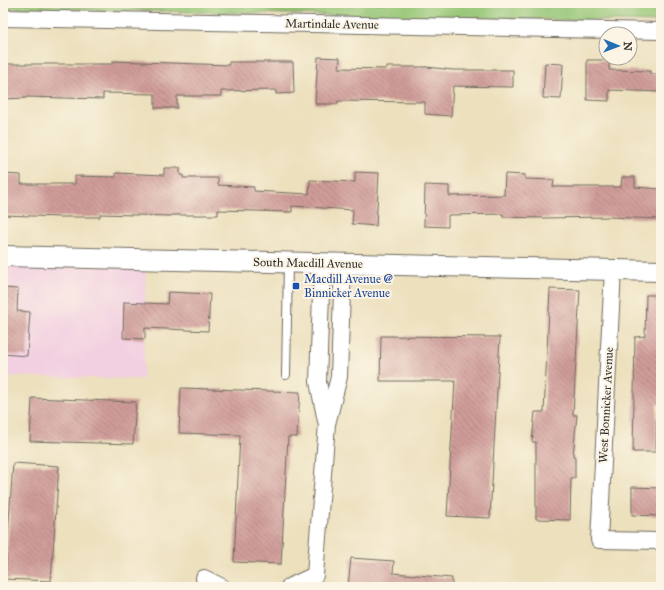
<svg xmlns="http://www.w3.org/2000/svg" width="664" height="590" viewBox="0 0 664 590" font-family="'IM FELL Great Primer',serif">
  <defs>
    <pattern id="building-back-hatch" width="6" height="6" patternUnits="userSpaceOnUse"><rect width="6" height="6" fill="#d09c99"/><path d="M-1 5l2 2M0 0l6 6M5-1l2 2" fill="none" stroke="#a97f7d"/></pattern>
  </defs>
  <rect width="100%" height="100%" fill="#fcf5e5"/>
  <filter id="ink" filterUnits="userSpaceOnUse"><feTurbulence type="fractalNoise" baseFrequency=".025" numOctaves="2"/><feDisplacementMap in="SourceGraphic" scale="8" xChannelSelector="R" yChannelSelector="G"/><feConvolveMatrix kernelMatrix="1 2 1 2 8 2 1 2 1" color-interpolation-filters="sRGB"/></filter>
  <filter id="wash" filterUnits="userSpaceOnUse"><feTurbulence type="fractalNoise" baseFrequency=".012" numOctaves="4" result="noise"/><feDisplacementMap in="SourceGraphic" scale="16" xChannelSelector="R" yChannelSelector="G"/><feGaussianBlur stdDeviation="0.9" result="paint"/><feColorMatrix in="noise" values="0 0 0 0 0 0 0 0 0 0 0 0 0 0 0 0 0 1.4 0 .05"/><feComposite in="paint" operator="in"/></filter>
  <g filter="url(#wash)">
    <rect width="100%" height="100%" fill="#ece0bd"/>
    <polygon fill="#f2cfe1" points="3,264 146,267 143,379 3,376"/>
    <polygon fill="#96c676" stroke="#607850" points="3,3 661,3 661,22 3,8"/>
    <g id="blocks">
      <g fill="url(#building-back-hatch)">
        <polygon points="318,57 340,58 339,68 386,69 386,67 427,67 453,70 513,70 513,87 453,86 451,116 425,114 425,102 338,101 338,104 315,104"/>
        <polygon points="587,60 609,60 609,70 650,71 650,74 661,74 661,92 609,90 609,101 587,100"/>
        <polygon points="113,61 229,65 229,62 293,62 294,93 276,94 276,90 221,91 221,96 177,96 177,108 155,108 155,94 103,93 103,99 26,97 26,98 4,99 3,64 113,64"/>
        <polygon points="545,63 563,64 561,99 543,98"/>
        <polygon points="164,168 180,168 180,175 183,175 183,178 218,178 218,185 254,187 254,191 309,194 310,180 355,182 355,172 379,173 376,226 352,224 353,210 292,206 292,212 218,210 218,215 171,215 171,216 100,214 100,217 61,217 3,215 3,174 21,175 21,184 75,184 75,176 116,177 116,173 164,175"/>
        <polygon points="505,174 525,175 525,179 554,180 553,187 621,187 622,177 635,177 635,187 661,189 661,219 608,217 543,218 503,217 503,214 448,215 448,227 424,226 425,185 449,186 449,196 504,195"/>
        <polygon points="3,288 18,289 17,311 30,312 27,356 3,354"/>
        <polygon points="550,289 580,290 573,415 577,415 573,456 575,457 575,478 571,478 570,520 536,519 536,442 532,442 535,412 544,412"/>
        <polygon points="168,292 210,294 208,331 145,328 145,339 123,338 124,302 167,304"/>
        <polygon points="646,295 661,295 661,404 657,404 656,452 633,452 635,337 645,336"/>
        <polygon points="381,336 500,337 490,518 447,516 455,381 380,381"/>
        <polygon points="181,388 300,392 297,437 288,437 281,564 234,562 240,435 179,433"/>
        <polygon points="32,398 136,402 133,444 30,441"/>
        <polygon points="13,463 59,466 51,581 5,579"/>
        <polygon points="632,487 661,488 661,516 632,515"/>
        <polygon points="351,558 394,561 393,573 452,578 452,587 348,587"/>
      </g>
    </g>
  </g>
  <g filter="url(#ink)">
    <use href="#blocks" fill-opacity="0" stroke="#6f6a5e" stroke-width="1"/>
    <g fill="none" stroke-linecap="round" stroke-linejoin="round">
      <g stroke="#6f6a5e" stroke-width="10">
        <polyline id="service" points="286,375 288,263"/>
      </g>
      <g stroke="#6f6a5e" stroke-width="18">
        <g id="minor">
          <polyline points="3,18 661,31"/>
          <polyline points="322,263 318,382 326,421"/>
          <polyline points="613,270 599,540 661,541"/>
          <polyline points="204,578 222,587"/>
          <polyline points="289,587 315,575 327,424 339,377 343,264"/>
        </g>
      </g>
      <g stroke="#6f6a5e" stroke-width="22">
        <polyline id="tertiary" points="3,256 661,271"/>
      </g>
      <use href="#service" stroke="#fff" stroke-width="8"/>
      <use href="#minor" stroke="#fff" stroke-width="16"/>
      <use href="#tertiary" stroke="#fff" stroke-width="20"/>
    </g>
  </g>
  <rect fill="#1a4fb4" stroke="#fcf5e5" stroke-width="1.5" x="292" y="282" width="8" height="8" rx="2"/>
  <g text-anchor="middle" stroke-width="4" stroke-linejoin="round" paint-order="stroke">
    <g font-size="12" fill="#2b2b2b" stroke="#fcf5e5">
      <text transform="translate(332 24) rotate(1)" y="4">Martindale Avenue</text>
      <text transform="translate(308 263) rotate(1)" y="4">South Macdill Avenue</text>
      <text transform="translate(606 405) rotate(-87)" y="4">West Bonnicker Avenue</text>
    </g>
    <g font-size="12" fill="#164399" stroke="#fcf5e5" text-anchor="start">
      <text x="304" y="283">Macdill Avenue @<tspan x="304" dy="14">Binnicker Avenue</tspan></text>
    </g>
  </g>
  <rect width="664" height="590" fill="none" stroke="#fcf5e5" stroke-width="16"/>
  <g transform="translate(618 46) rotate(91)"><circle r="19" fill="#fcf5e5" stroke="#a8a49b"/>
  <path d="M0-3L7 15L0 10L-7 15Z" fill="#1f6fb2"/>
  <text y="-6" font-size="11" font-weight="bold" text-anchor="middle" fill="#2b2b2b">N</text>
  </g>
</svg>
